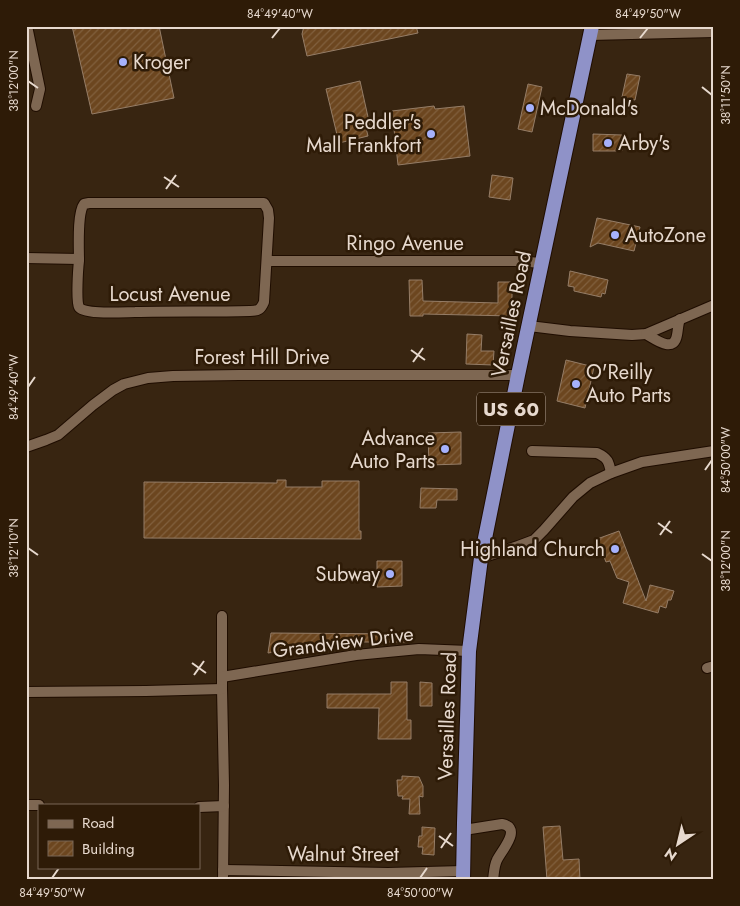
<svg xmlns="http://www.w3.org/2000/svg" width="740" height="906" viewBox="0 0 740 906" font-family="Jost,sans-serif">
  <defs>
    <pattern id="building-hatch" width="6" height="6" patternUnits="userSpaceOnUse" patternTransform="scale(1.25)"><rect width="6" height="6" fill="#6c461f"/><path d="M-1 1l2-2M0 6l6-6M5 7l2-2" fill="none" stroke="#81603e"/></pattern>
  </defs>
  <rect width="100%" height="100%" fill="#382511"/>
  <g fill="url(#building-hatch)" stroke="#957d67">
    <polygon points="72,26 159,26 174,98 92,114"/>
    <polygon points="304,26 416,26 418,33 307,56 302,34"/>
    <polygon points="627,74 640,76 635,100 622,97"/>
    <polygon points="360,81 370,126 366,128 368,136 339,143 326,89"/>
    <polygon points="528,84 542,87 532,132 518,129"/>
    <polygon points="434,106 435,109 464,106 470,156 398,165 392,111"/>
    <polygon points="593,134 622,135 622,151 593,151"/>
    <polygon points="492,175 513,178 510,200 489,197"/>
    <polygon points="597,218 640,227 634,251 598,243 590,247"/>
    <polygon points="570,271 608,280 605,294 602,293 601,297 574,291 574,287 568,286"/>
    <polygon points="409,280 422,280 423,301 498,303 498,282 512,282 512,316 423,314 423,316 410,316"/>
    <polygon points="467,334 482,335 481,351 494,351 493,365 466,364"/>
    <polygon points="566,360 594,367 585,408 557,401"/>
    <polygon points="461,432 461,464 429,465 428,433"/>
    <polygon points="277,480 286,480 286,487 322,487 322,481 359,481 359,531 361,531 361,539 144,538 144,482 277,483"/>
    <polygon points="421,488 457,489 457,500 437,500 436,508 420,508"/>
    <polygon points="619,531 646,601 650,585 674,591 671,600 668,600 666,608 660,606 658,613 623,603 629,582 617,578 610,561 606,562 597,539"/>
    <polygon points="377,561 402,561 402,586 377,587"/>
    <polygon points="271,633 404,634 406,642 340,642 268,653"/>
    <polygon points="391,682 407,682 407,720 411,720 411,739 378,739 379,708 327,708 327,694 391,694"/>
    <polygon points="420,682 432,683 432,706 420,706"/>
    <polygon points="402,776 419,777 423,786 423,797 419,796 420,814 409,814 410,799 402,799 403,796 398,796 397,780 402,780"/>
    <polygon points="560,826 563,860 579,859 580,880 547,880 543,827"/>
    <polygon points="422,827 435,828 434,855 422,854 423,847 418,847 419,836 422,836"/>
  </g>
  <g fill="none" stroke-linecap="round" stroke-linejoin="round">
    <g stroke="#1f0d00" stroke-width="12">
      <g id="minor">
        <polyline points="27,26 40,89 36,106"/>
        <polyline points="590,35 714,32"/>
        <path d="M89,203H264L268,210L269,218L264,302C261,309 259,311 250,311C212,312 173,311 135,312C126,312 82,315 79,307C76,301 78,269 79,261C79,248 77,213 84,204Z"/>
        <polyline points="26,258 79,259"/>
        <polyline points="267,261 515,261 542,263"/>
        <polyline points="529,326 570,331 632,335 646,334 714,305"/>
        <path d="M646,334C655,339 674,354 677,335C678,330 678,324 680,319"/>
        <polyline points="26,447 46,440 58,435 93,405 113,390 124,384 148,378 173,376 239,375 518,375"/>
        <path d="M532,451L597,453C608,458 609,462 611,473"/>
        <polyline points="481,558 518,546 534,540 544,530 573,497 590,483 611,473 642,462 714,451"/>
        <polyline points="222,616 222,689 224,785 223,880"/>
        <polyline points="707,668 714,666"/>
        <polyline points="222,677 356,655 419,649 469,651"/>
        <polyline points="26,692 146,691 222,689"/>
        <polyline points="26,805 39,805"/>
        <polyline points="199,807 224,806"/>
        <path d="M464,830L502,824C523,828 501,851 497,860C494,866 494,873 493,880"/>
        <polyline points="223,870 388,873 463,871"/>
      </g>
    </g>
    <g stroke="#1f0d00" stroke-width="16">
      <polyline id="trunk" points="463,880 464,823 469,651 481,558 518,375 592,26"/>
    </g>
    <use href="#minor" stroke="#7e6752" stroke-width="10"/>
    <use href="#trunk" stroke="#8f92c8" stroke-width="14"/>
  </g>
  <path fill="none" stroke="#e7d9ce" stroke-width="2" d="M272,38L280,28M640,38L648,28M28,81L38,88M702,87L712,95M164,177L179,187M166,189L176,175M411,350L425,360M413,362L423,348M28,387L35,377M705,470L712,460M658,523L672,533M660,535L670,521M28,548L38,555M702,554L712,561M192,663L206,673M194,675L204,661M439,836L453,846M441,848L451,833M52,878L59,868M420,878L427,868"/>
  <g fill="#a6b1fc" stroke="#2e1b07" stroke-width="2">
    <circle cx="123" cy="62" r="5"/>
    <circle cx="530" cy="108" r="5"/>
    <circle cx="431" cy="134" r="5"/>
    <circle cx="608" cy="143" r="5"/>
    <circle cx="615" cy="235" r="5"/>
    <circle cx="576" cy="384" r="5"/>
    <circle cx="445" cy="449" r="5"/>
    <circle cx="615" cy="549" r="5"/>
    <circle cx="390" cy="574" r="5"/>
  </g>
  <g text-anchor="middle" stroke-width="5" stroke-linejoin="round" paint-order="stroke">
    <rect fill="#2e1b07" stroke="#b0a092" stroke-width="1" x="477" y="392.5" width="68" height="33" rx="4"/>
    <g font-size="19" font-weight="bold" fill="#e7d9ce">
      <text x="511" y="416">US 60</text>
    </g>
    <g font-size="20" fill="#e7d9ce" stroke="#2e1b07" text-anchor="start">
      <text x="133" y="69">Kroger</text>
      <text x="540" y="115">McDonald's</text>
      <text x="421" y="129" text-anchor="end">Peddler's<tspan x="421" dy="23">Mall Frankfort</tspan></text>
      <text x="618" y="150">Arby's</text>
      <text x="625" y="242">AutoZone</text>
      <text x="586" y="379">O'Reilly<tspan x="586" dy="23">Auto Parts</tspan></text>
      <text x="435" y="445" text-anchor="end">Advance<tspan x="435" dy="23">Auto Parts</tspan></text>
      <text x="605" y="556" text-anchor="end">Highland Church</text>
      <text x="380" y="581" text-anchor="end">Subway</text>
    </g>
    <g font-size="20" fill="#e7d9ce" stroke="#2e1b07">
      <text x="405" y="250">Ringo Avenue</text>
      <text x="170" y="301">Locust Avenue</text>
      <text transform="translate(511 314) rotate(-78)" y="7">Versailles Road</text>
      <text x="262" y="364">Forest Hill Drive</text>
      <text transform="translate(343 642) rotate(-7)" y="7">Grandview Drive</text>
      <text transform="translate(447 716) rotate(-88)" y="7">Versailles Road</text>
      <text x="343" y="861">Walnut Street</text>
    </g>
  </g>
  <rect width="740" height="906" fill="none" stroke="#2e1b07" stroke-width="55"/>
  <rect x="38" y="804" width="162" height="65" fill="#2e1b07" stroke="#786757"/>
  <rect x="48" y="820" width="25" height="8" fill="#7e6752" stroke="#786757"/>
  <text x="82" y="828" font-size="15" fill="#e7d9ce">Road</text>
  <rect x="48" y="841" width="25" height="15" fill="url(#building-hatch)" stroke="#786757"/>
  <text x="82" y="854" font-size="15" fill="#e7d9ce">Building</text>
  <g transform="translate(678 844) rotate(215)" stroke="#2e1b07" stroke-width="4" paint-order="stroke">
  <path d="M0-4L9 19L0 12L-9 19Z" fill="#e7d9ce"/>
  <text y="-8" font-size="14" font-weight="bold" text-anchor="middle" fill="#e7d9ce">N</text>
  </g>
  <rect x="28" y="28" width="684" height="850" fill="none" stroke="#e7d9ce" stroke-width="2"/>
  <g font-size="12" text-anchor="middle" fill="#e7d9ce">
    <text x="280" y="18">84°49'40"W</text>
    <text x="648" y="18">84°49'50"W</text>
    <text transform="translate(14 81) rotate(-90)" y="4">38°12'00"N</text>
    <text transform="translate(726 95) rotate(-90)" y="4">38°11'50"N</text>
    <text transform="translate(14 387) rotate(-90)" y="4">84°49'40"W</text>
    <text transform="translate(726 460) rotate(-90)" y="4">84°50'00"W</text>
    <text transform="translate(14 548) rotate(-90)" y="4">38°12'10"N</text>
    <text transform="translate(726 561) rotate(-90)" y="4">38°12'00"N</text>
    <text x="52" y="897">84°49'50"W</text>
    <text x="420" y="897">84°50'00"W</text>
  </g>
</svg>
